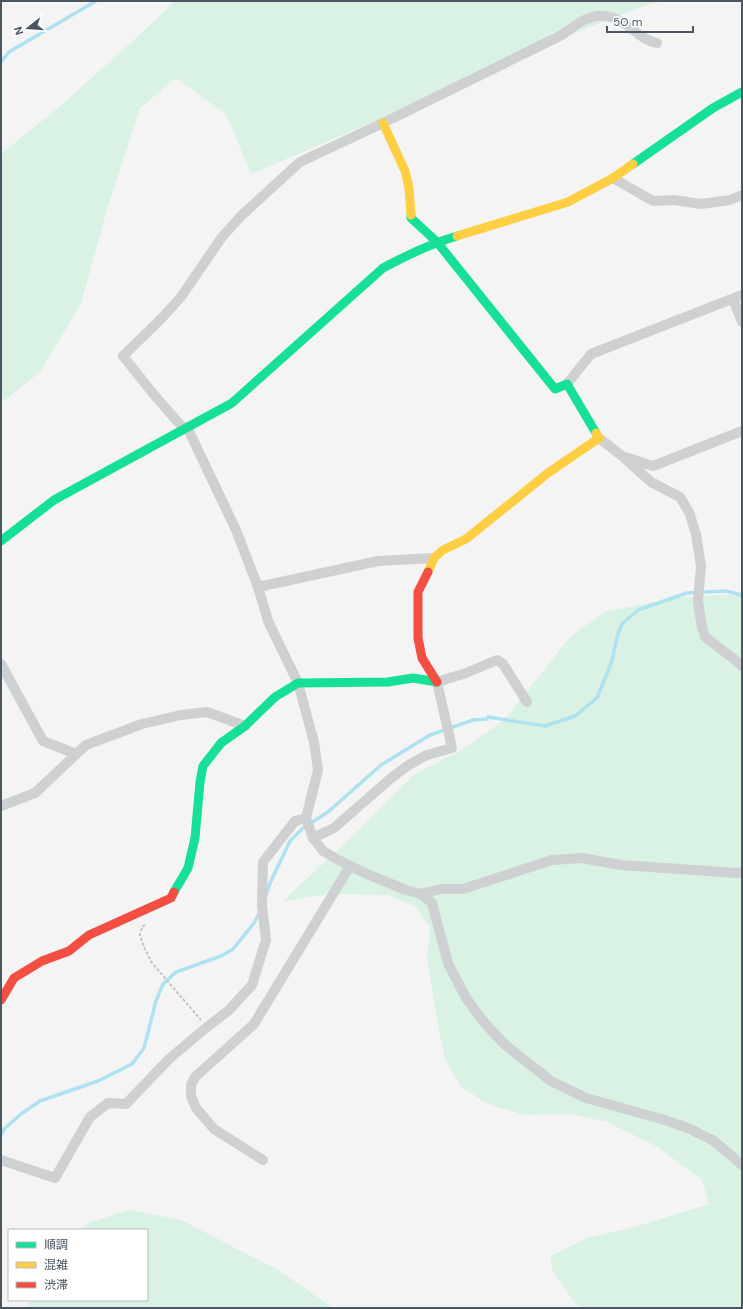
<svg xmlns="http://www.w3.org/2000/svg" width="743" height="1309" viewBox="0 0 743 1309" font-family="'DM Sans','Noto Sans JP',sans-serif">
  <rect width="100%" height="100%" fill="#f4f4f4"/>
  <g fill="#d9f2e3">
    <polygon points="175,1 663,1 652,3 487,67 377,120 251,174 226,114 176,78 140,108 107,209 81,304 40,372 1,403 1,154 59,107 135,39"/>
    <polygon points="736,594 742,595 742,1308 582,1308 575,1303 552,1271 551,1256 587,1238 635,1227 709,1204 702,1180 656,1146 607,1122 572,1114 524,1115 488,1104 460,1086 445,1059 438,1025 427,958 430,927 414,906 388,895 330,894 283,901 359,830 413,775 463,749 503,721 571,636 605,612 672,598"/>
    <polygon points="129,1210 181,1220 280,1271 333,1308 26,1308 30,1300 147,1300 147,1230 80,1230 88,1223"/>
  </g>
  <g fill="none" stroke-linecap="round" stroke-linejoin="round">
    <g stroke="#aee2f0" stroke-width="3.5">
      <polyline points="1,62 9,52 96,1"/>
      <polyline points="266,895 271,881 290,841 303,828 328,812 381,765 430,735 473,720 487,719 488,717 545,726 575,716 597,698 612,661 617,637 622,624 638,610 687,593 726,591 742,595"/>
      <polyline points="1,1136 4,1129 21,1114 40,1101 98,1081 132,1064 144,1048 156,1001 163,984 176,972 221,956 233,949 254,923 260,912"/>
    </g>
    <polyline stroke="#bcc7c4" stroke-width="2" stroke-dasharray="3 2" stroke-linecap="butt" points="145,925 142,927 140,935 144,947 152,963 201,1020"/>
    <g stroke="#ced0d2" stroke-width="10">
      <polyline points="613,178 653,201 674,200 701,204 730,200 742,195"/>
      <polyline points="733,299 742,322"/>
      <polyline points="567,384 591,354 742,295"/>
      <polyline points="187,427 236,530 258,587 268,621 298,683 314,742 318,770 306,818 313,838 323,851 346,864 367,874 406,890 421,894 432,903 448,963 466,998 482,1020 504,1044 551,1081 586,1098 665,1120 688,1128 714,1141 742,1165"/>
      <path d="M184,429L155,396L123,356L161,319L181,297L222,237L242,215L300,162L383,123L562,35C585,18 601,6 628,26C639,34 644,40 657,43"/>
      <polyline points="599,438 622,456 651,482 680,497 689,512 696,534 701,566 698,601 701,623 705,637 734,659 742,666"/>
      <polyline points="625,457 653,466 742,431"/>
      <polyline points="258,587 378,561 434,558"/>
      <polyline points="1,664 43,741 76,754"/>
      <polyline points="1,806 35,793 86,745 142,724 181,715 207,712 245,726"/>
      <polyline points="313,838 334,828 390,779 407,766 427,755 452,748 437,682 466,673 497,660 503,664 527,702"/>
      <polyline points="421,894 441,889 463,889 552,860 582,858 621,865 737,873 742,872"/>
      <polyline points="1,1160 55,1178 90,1117 108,1103 126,1104 169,1059 207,1027 228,1011 252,985 266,940 262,905 263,862 295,821 306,818"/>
      <polyline points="263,1160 214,1129 196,1108 191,1096 191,1085 195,1077 254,1024 350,866"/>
    </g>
    <g stroke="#16e098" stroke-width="9">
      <polyline points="633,164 713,108 742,92"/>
      <polyline points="411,215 411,218 437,242 555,389 567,384 596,433"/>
      <path d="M1,541L54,500L232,403L383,268C407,255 430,244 457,236"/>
      <polyline points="174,892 188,868 195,838 200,782 203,766 221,743 245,726 275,697 298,683 388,682 413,678 437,682"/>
    </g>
    <g stroke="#ffcf43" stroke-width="9">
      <polyline points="383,123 405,171 409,188 411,215"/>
      <polyline points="457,236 568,202 613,178 633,164"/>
      <polyline points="428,572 434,558 443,550 466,539 548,473 599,438 596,433"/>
    </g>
    <g stroke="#f24e42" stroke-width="9">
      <polyline points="428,572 418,592 418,638 422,658 437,682"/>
      <polyline points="1,1000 14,978 42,961 69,951 89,935 171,898 174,892"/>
    </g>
  </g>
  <rect width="743" height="1309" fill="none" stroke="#4a5661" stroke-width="4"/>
  <rect x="8" y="1229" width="140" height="72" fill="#ffffff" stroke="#b7bbc0"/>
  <rect x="16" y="1242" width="20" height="6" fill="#16e098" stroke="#b7bbc0"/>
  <text x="44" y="1249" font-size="12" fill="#4a5661">順調</text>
  <rect x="16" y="1262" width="20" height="6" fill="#ffcf43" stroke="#b7bbc0"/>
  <text x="44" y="1269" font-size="12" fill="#4a5661">混雑</text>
  <rect x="16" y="1282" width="20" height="6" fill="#f24e42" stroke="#b7bbc0"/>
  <text x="44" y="1289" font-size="12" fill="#4a5661">渋滞</text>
  <g transform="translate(28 28) rotate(253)" stroke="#ffffff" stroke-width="3" paint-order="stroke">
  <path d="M0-3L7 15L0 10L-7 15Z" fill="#4a5661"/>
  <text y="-6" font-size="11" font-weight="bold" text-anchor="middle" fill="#4a5661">N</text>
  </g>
  <path d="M607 26v6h86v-6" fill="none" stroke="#4a5661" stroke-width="2"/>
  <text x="613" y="26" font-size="12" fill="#4a5661" stroke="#ffffff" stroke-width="3" paint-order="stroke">50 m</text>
</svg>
